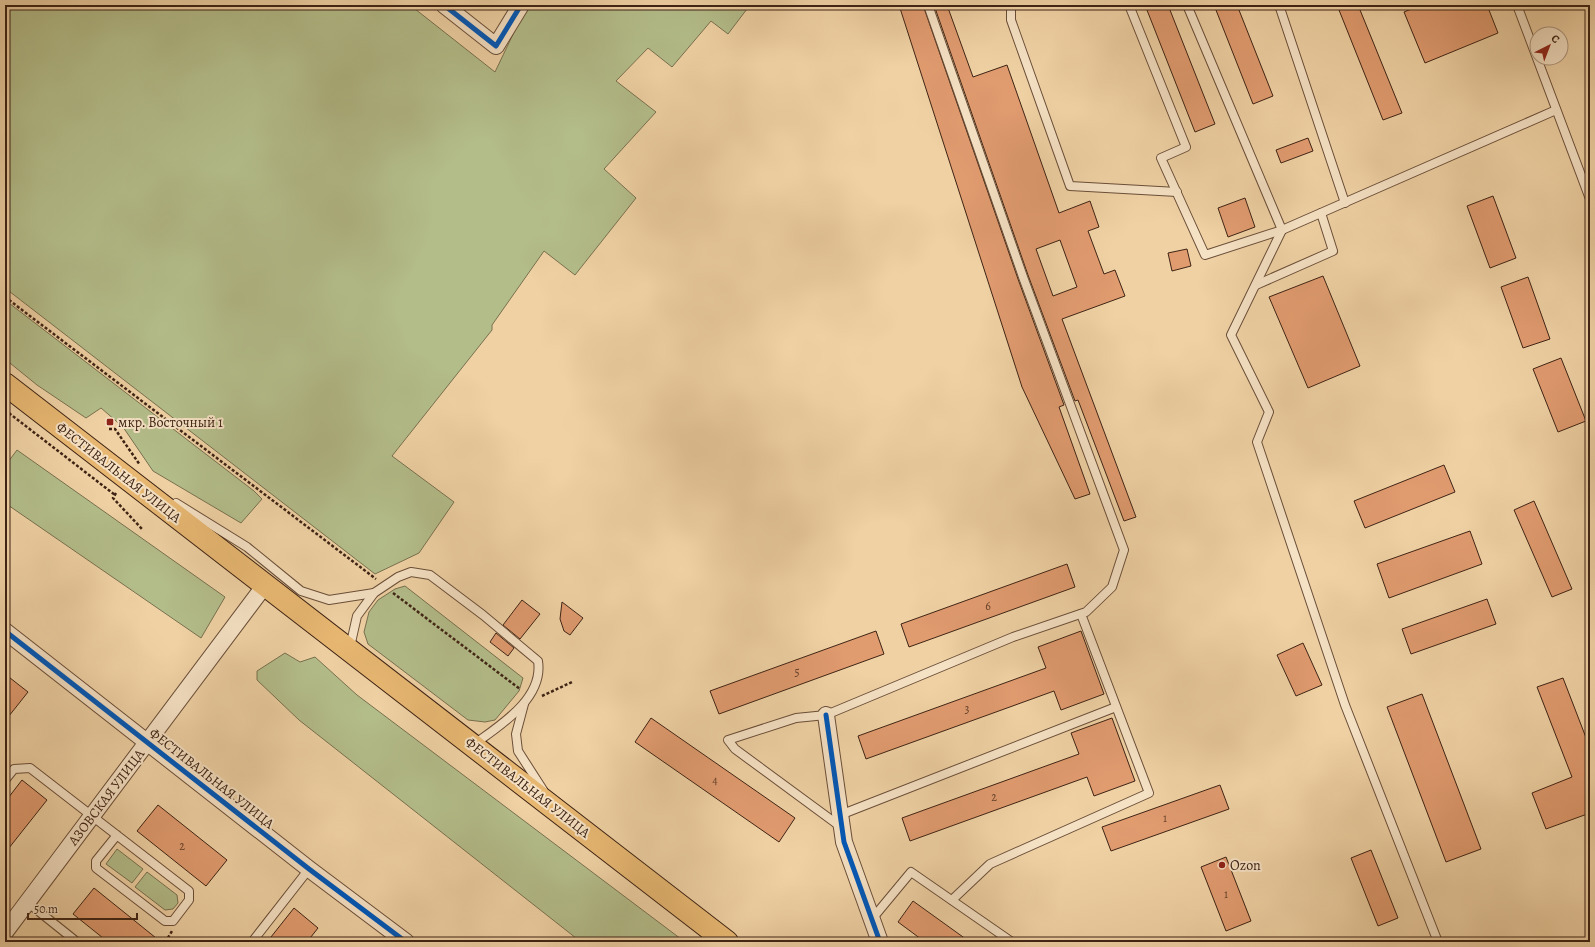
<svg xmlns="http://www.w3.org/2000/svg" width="1595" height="947" viewBox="0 0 1595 947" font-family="Alegreya,serif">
  <rect width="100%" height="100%" fill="#efd1a4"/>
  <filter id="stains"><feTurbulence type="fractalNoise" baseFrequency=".005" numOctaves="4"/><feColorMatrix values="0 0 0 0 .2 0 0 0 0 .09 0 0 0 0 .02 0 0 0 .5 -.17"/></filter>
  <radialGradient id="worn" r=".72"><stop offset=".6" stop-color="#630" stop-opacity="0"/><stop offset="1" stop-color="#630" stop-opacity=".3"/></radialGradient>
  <g fill="#b3bd8a" stroke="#78704f">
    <polygon points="5,5 410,5 495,72 527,5 750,5 728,34 711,21 672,67 648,48 616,81 656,112 604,169 636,198 575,275 544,251 492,325 492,330 392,456 454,502 419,553 375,574 5,288"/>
    <polygon points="5,300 254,491 262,499 241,523 153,471 123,427 101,408 86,418 37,385 5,359"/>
    <polygon points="17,450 225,597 201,638 5,503 5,466"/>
    <polygon points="405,586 523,678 519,691 495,720 485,722 468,720 368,644 364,632 369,612 378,600 395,589"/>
    <polygon points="285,653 300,662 315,657 357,695 685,942 581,942 299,720 257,680 257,671"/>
    <polygon points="117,849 143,869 132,883 106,864"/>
    <polygon points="147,872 177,895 178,903 173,909 165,910 135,887"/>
  </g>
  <g fill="#e09b6f" stroke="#3e2314" fill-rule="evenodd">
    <polygon points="899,5 923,5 1018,279 1064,405 1059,407 1090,494 1075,499 1022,387"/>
    <path d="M934,5H947L973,77L1007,65L1059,213L1090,201L1099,227L1088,231L1104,274L1115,270L1125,296L1062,319L1136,517L1124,521L1078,400L1075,401L1028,275ZM1060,240L1077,287L1053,296L1036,249Z"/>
    <polygon points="1145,5 1168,5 1215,124 1195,132"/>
    <polygon points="1214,5 1237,5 1273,96 1253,104"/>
    <polygon points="1337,5 1358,5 1402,113 1383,120"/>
    <polygon points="1421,5 1487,5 1498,33 1425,63 1404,12"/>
    <polygon points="1308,138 1313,151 1281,163 1276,150"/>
    <polygon points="1493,196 1516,258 1490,268 1467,206"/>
    <polygon points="1245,198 1255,227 1228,237 1218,208"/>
    <polygon points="1187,249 1191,266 1172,271 1168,253"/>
    <polygon points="1323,276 1360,366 1308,388 1269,297"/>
    <polygon points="1528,277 1550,339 1523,348 1501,287"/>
    <polygon points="1561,358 1586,421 1558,432 1533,369"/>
    <polygon points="1444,465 1455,492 1365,528 1354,501"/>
    <polygon points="1534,501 1572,589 1552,597 1514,510"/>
    <polygon points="1470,531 1482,564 1389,598 1377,564"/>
    <polygon points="1067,564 1075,587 909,647 901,624"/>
    <polygon points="1487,599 1496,624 1411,654 1402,629"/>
    <polygon points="522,600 540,614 520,639 503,625"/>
    <polygon points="562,602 583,618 570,635 564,631 560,619"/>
    <polygon points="876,631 884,654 719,714 710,691"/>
    <polygon points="1081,631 1104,694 1061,710 1054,691 866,759 858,736 1046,668 1038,647"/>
    <polygon points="496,633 514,648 508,656 490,642"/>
    <polygon points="1303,643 1322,685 1296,696 1277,655"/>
    <polygon points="5,674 28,692 5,721"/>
    <polygon points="1563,678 1590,748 1590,813 1546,829 1532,793 1572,777 1537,687"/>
    <polygon points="1422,694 1481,849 1446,862 1387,707"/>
    <polygon points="651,718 795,818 779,842 635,742"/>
    <polygon points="1112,718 1135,781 1094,796 1087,777 910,841 902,818 1079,754 1071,733"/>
    <polygon points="22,780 47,800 5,853 5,802"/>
    <polygon points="1220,785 1229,809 1111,851 1102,827"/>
    <polygon points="158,805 227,860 206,886 137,831"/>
    <polygon points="1371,850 1398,918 1378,926 1351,858"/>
    <polygon points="1226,857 1251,921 1226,931 1201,867"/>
    <polygon points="94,888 161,942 108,942 73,914"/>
    <polygon points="913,901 970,942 925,942 898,922"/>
    <polygon points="294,908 318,928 307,942 267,942"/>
  </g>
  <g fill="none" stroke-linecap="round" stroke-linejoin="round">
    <g stroke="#6a4e38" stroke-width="10">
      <g id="service">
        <polyline points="1011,5 1011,20 1070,186 1177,192"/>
        <polyline points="1129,5 1186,147 1161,158 1205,255 1282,230 1556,110"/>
        <polyline points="1187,5 1282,230 1231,335 1269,412 1257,442 1345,705 1438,942"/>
        <polyline points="1279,5 1345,203"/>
        <polyline points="1517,5 1590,199"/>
        <polyline points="1256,285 1333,251 1321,213"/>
        <path d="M176,503L247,547L301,591L329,600L374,593L398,577L411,572L430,575L483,615L538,661C544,699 499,726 473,745"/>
        <polyline points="350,647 357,616 374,593"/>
        <polyline points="524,704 516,734 518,751 543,790"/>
        <polyline points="5,780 14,769 30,768 189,891 189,900 173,921 165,921 96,868 96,861 117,835"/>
        <polyline points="840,815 1116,707"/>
        <polyline points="841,827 735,749 728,740 796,718 826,715 1013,637 1086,612 1112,587 1124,550 1023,277 928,5"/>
        <polyline points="952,900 990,864 1149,793 1081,614"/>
        <polyline points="27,902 77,942"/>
        <polyline points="872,919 911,872 1012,942"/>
        <polyline points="252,942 309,869"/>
      </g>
    </g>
    <g stroke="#6a4e38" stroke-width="18">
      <g id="minor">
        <polyline points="444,5 496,46 521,5"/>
        <polyline points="5,631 309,869 406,942"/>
        <polyline points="826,715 844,842 880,942"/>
        <polyline points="5,932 265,585"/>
      </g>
    </g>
    <g stroke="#3e2314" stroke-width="24">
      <polyline id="primary" points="5,384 727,942"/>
    </g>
    <g stroke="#3e2314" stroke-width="2.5" stroke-dasharray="3 2" stroke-linecap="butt">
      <polyline points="5,297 376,579"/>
      <polyline points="5,410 115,495"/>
      <polyline points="109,429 115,429 140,465"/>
      <polyline points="116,493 113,498 142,529"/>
      <polyline points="393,593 520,689"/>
      <polyline points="542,696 572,682"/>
      <polyline points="167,942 166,941 172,931"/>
    </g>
    <use href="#service" stroke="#f5e1c4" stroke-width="8"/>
    <use href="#minor" stroke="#f5e1c4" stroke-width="16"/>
    <use href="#primary" stroke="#e8b872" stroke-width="22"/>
    <g stroke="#f5e1c4" stroke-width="8">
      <g id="cycleway">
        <polyline points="444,5 496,46 521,5"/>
        <polyline points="5,631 309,869 406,942"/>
        <polyline points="826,715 844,842 880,942"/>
      </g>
    </g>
    <use href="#cycleway" stroke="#0057b8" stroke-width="5"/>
  </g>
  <g fill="#8f2418" stroke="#f5e1c4" stroke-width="1.5">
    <rect x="106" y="418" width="8" height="8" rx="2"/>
    <circle cx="1222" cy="865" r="4"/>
  </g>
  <g text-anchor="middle" stroke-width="4" stroke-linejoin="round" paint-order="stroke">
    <g font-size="12" fill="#66412b">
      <text x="988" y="610">6</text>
      <text x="797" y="676">5</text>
      <text x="967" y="713">3</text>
      <text x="715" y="784">4</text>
      <text x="994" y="801">2</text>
      <text x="1165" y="822">1</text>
      <text x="182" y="850">2</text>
      <text x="1226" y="898">1</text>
    </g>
    <g font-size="14" fill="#3e2314" stroke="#f5e1c4" text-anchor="start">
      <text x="118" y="427">мкр. Восточный 1</text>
      <text x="1230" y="870">Ozon</text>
    </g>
    <g font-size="14" fill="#3e2314" stroke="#f5e1c4">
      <text transform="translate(119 472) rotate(38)" y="5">ФЕСТИВАЛЬНАЯ УЛИЦА</text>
      <text transform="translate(212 778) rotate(38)" y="5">ФЕСТИВАЛЬНАЯ УЛИЦА</text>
      <text transform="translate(528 787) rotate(38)" y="5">ФЕСТИВАЛЬНАЯ УЛИЦА</text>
      <text transform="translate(106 797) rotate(-53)" y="5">АЗОВСКАЯ УЛИЦА</text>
    </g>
  </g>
  <rect width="1595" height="947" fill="none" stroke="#efd1a4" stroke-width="20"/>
  <rect x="6" y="6" width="1583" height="935" fill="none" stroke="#3e2314" stroke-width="2"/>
  <rect x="10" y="10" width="1575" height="927" fill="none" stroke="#3e2314"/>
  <g transform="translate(1549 46) rotate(42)"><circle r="19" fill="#f5e1c4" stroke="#ac957e"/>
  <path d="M0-3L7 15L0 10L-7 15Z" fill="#8f2418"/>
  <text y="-6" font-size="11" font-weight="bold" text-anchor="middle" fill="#3e2314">С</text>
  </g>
  <path d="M28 913v6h109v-6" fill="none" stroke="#3e2314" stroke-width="2"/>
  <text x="34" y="913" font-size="12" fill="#3e2314" stroke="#f5e1c4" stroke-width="3" paint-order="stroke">50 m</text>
  <rect width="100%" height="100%" filter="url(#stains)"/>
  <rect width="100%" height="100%" fill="url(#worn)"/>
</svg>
